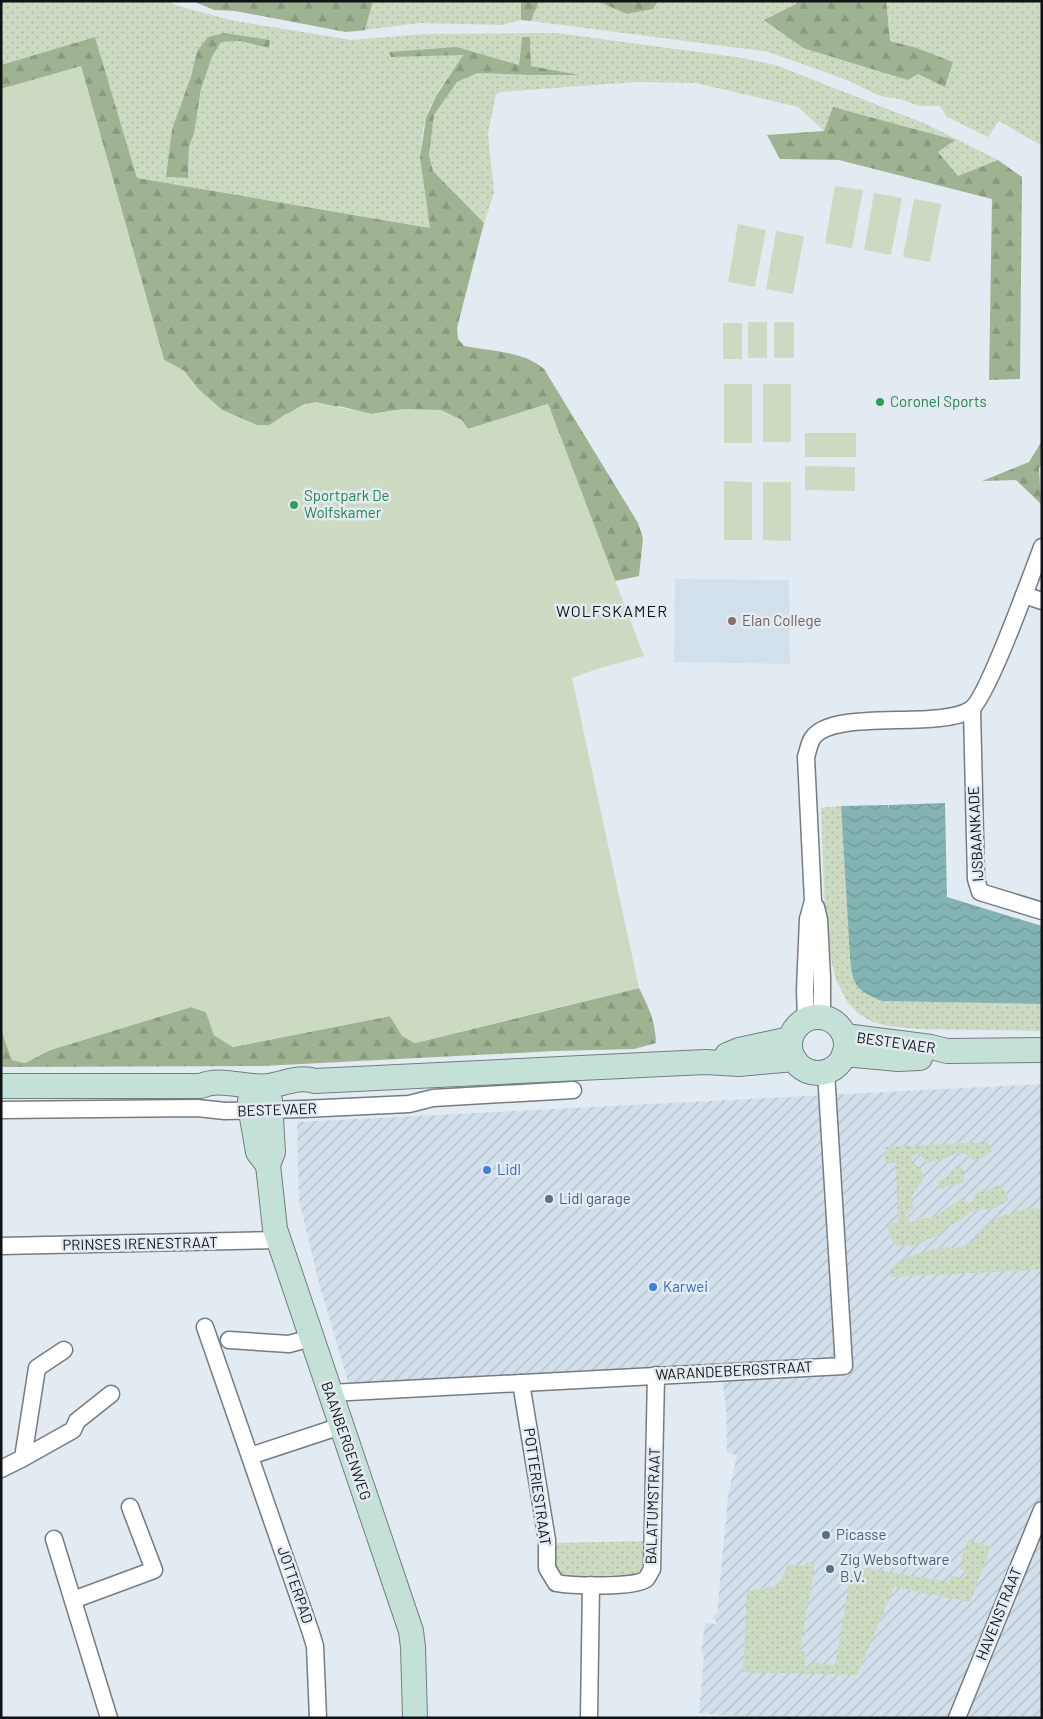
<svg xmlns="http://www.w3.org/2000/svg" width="1043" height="1719" viewBox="0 0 1043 1719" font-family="Barlow,sans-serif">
  <defs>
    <pattern id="industrial-furrows" width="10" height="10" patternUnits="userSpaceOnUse" patternTransform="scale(1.25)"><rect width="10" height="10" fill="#d2e0ec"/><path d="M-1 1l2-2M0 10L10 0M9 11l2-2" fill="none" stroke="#b3bfca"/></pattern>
    <pattern id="grass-dots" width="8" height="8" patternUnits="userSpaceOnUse" patternTransform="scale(1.25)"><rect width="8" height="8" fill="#cbdac1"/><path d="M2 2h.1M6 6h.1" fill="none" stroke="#adbaa5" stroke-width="1.8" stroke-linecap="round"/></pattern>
    <pattern id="forest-firs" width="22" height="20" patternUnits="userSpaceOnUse" patternTransform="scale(1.25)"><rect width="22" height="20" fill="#9fb392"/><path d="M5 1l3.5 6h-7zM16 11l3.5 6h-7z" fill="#88997d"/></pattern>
    <pattern id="water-waves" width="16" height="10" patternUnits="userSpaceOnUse" patternTransform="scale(1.25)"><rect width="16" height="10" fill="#83b3b3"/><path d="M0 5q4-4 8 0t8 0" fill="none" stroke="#709999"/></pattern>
  </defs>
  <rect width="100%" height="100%" fill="#e3ebf2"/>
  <polygon fill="#d2e0ec" points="675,579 789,580 790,664 674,662"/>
  <polygon fill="url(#industrial-furrows)" points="1042,1084 1042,1718 782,1718 719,1715 699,1713 704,1654 701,1654 705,1623 716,1624 716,1620 713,1620 714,1614 717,1614 728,1496 737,1455 727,1453 726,1410 722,1378 353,1398 320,1287 299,1200 297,1122"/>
  <g fill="url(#grass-dots)" fill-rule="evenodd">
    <path d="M1,1H170L175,5L230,20L351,40L425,34L557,33L743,58L778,66L926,124L998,160L958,176L938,152L954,140L833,107L824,131L798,107L696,83L635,82L500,92L496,95L488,133L494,193L484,223L433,171L429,155L434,115L457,82L478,73L530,75H575L531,66L530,37H522L519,65L457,47L433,55H463C450,74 433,95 426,118C415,154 425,192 431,228L137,178L95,37L1,65ZM224,33L269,47L240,41L221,42L212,57L201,89L194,134L189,146L188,178L166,177L197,50Z"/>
    <polygon points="373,1 521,1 521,20 503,25 420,23 365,30"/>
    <path d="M539,1H597L627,14L653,9L658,1H1042V146L999,121L988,137L947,117L940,106H919L900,99L880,96L849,81L769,52L531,21ZM890,41L917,48L953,62L945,86L918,74Z"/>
    <path d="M841,806L851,970C858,990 862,993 882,1001L1042,1004V1031L918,1029L888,1026L873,1022L860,1015L848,1003L836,980L828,946L825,913L821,808Z"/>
    <path d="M988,1142L992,1151L979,1160H972C961,1146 956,1155 943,1159C938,1160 933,1160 928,1163L919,1153L911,1158C915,1163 921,1169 923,1175C925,1187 906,1190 914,1208L905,1215L911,1223L920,1216L923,1218H933L962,1198V1200L971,1203L976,1192L985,1191L998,1185L1006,1192L1008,1200L996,1208L973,1211L936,1236L913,1246H896L889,1235L888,1224L898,1223L896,1163L885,1162V1147Z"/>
    <path d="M955,1167L961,1168L964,1170C967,1187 958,1183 948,1186C940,1189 948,1189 940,1189L937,1186L940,1180L946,1178Z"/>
    <path d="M1028,1208L1042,1209V1267L1036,1270L890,1277C893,1258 928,1249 945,1248C950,1247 954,1249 960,1247C976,1242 978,1233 989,1223C1000,1215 1015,1211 1028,1208Z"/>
    <polygon points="969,1540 991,1547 970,1602 894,1587 857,1675 743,1672 747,1591 778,1586 789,1564 805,1566 806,1562 815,1563 800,1651 807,1652 805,1665 808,1668 812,1667 813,1662 835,1666 852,1566 949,1582 951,1576 963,1578 966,1575 964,1570 960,1570 964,1547"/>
    <polygon points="646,1541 646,1568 642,1576 567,1582 553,1570 553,1543"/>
  </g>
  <g fill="url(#forest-firs)">
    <polygon points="193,1 373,1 365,30 346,32 235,11 214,10"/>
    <polygon points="521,1 539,1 531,21 521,20"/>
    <polygon points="597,1 658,1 653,9 627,14"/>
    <polygon points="797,1 886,1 890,41 917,48 953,62 945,87 918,74 908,80 803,48 764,20 796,4"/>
    <polygon points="224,33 270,40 269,48 240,41 221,42 212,57 201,89 194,134 189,146 188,178 166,177 172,130 191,76 197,51 208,37"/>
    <path d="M95,37L137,178L430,228L420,158L426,118L436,96L463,55L391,57L389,52L457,47L519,65L522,37H530L531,66L579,75H530L478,73L457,82L434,115L429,155L433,171L484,223L457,328L458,339L464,346C490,351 523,351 544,369L638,523L643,538L639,576L615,581L548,404L468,429L441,411L405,409L371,414L339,406L286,414L269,426L256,425L222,410L199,390L184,371L164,360L81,67L1,89V65Z"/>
    <polygon points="833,107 955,140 938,152 958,176 998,160 1022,177 1020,379 989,380 992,199 839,160 780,159 767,135 824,131"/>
    <polygon points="1042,441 1042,464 1039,468 1041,504 1016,480 982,481 1029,462"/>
    <path d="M639,988C649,1008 655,1020 656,1043L634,1049L555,1051L262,1066L1,1067V1029L12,1060L25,1063L50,1050L191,1007L206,1012L214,1035L233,1047L390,1016L402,1035L415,1043Z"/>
  </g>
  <g fill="#cbdac1">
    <polygon points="81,66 164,360 184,371 199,390 222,410 257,425 269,425 304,404 316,402 371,414 405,409 441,410 462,420 468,429 548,404 644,656 597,669 572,678 639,988 415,1043 402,1036 390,1016 233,1047 214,1035 206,1012 191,1007 50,1050 25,1063 12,1060 1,1029 1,89"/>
    <polygon points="835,186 863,190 852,248 825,243"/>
    <polygon points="874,193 902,198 891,255 864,250"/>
    <polygon points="914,199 941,204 930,262 903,257"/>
    <polygon points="738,224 766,230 755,287 728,282"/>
    <polygon points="776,231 804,236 793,294 766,289"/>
    <rect x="748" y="322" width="19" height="36"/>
    <rect x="774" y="322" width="20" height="36"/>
    <rect x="723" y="323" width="19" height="36"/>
    <rect x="724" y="384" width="28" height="59"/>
    <rect x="763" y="384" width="28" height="58"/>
    <rect x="805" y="433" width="51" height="24"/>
    <polygon points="805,466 855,467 855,491 805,490"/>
    <polygon points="724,481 752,482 752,540 724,540"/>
    <polygon points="763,482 791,482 791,541 763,540"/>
  </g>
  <path fill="url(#water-waves)" d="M945,803L947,897L1042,926V1004L882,1001C856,991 852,984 850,957L841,806L888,805L889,808V805Z"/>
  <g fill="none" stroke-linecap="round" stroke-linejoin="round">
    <g stroke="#757c82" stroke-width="19">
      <g id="street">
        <polyline points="1024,595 1042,601"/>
        <polyline points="972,710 976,879 980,892 1042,911"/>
        <polyline points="816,907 819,920 822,978 822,1017"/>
        <path d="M806,1019L805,990L808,919L813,901L806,757C808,751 809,744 812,739C830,708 938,730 970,710C986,701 1033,571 1042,547"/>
        <polyline points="1,1110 197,1108 225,1111 303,1109 409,1104 433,1098 573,1090"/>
        <polyline points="1,1246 278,1240"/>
        <polyline points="205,1327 310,1630 315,1646 318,1718"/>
        <polyline points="229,1340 289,1344 311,1338"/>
        <path d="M521,1383L547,1540V1568L556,1583C572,1586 635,1588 646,1579C648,1577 650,1572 652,1569L656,1375"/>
        <polyline points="330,1393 844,1366 826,1072"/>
        <polyline points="250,1456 341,1426"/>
        <polyline points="23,1458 73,1430 77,1421 111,1394"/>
        <polyline points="1,1469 23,1458 37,1368 64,1350"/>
        <polyline points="54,1539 109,1718"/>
        <polyline points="73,1600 154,1570 130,1507"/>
        <polyline points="589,1718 591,1585"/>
        <polyline points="957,1718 1042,1510"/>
      </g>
    </g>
    <g stroke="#757c82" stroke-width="26">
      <g id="secondary">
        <circle cx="818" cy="1045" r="28"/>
        <polyline points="845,1036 931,1047 947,1051 1042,1050"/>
        <polyline points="844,1054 898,1059 920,1058"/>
        <polyline points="727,1055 739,1050 790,1039"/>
        <path d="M1,1086H201C221,1077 245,1089 269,1086C286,1083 299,1076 315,1081L705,1062L739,1064L794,1059"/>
        <polyline points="258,1087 270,1100 273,1152 268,1165 275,1229 411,1631 413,1647 415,1718"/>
        <polyline points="258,1087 250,1101 250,1106 258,1152 268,1165"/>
      </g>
    </g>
    <use href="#street" stroke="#fff" stroke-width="16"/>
    <use href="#secondary" stroke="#c4e1d7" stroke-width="24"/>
  </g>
  <g fill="#2e9e5b" stroke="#e3ebf2" stroke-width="2">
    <circle cx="880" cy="402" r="5"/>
    <circle cx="294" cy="505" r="5"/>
  </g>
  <circle fill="#8d6e63" stroke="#e3ebf2" stroke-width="2" cx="732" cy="621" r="5"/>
  <g fill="#3f7fe0" stroke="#e3ebf2" stroke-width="2">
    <circle cx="487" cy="1170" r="5"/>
    <circle cx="653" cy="1287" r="5"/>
  </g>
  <g fill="#5c6f8a" stroke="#e3ebf2" stroke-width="2">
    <circle cx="549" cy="1199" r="5"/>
    <circle cx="826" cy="1535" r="5"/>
    <circle cx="830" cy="1569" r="5"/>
  </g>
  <g text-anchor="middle" stroke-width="5" stroke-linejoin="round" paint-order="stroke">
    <g font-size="15" fill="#27864d" stroke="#e3ebf2" text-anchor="start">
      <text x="890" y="407">Coronel Sports</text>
      <text x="304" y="501">Sportpark De<tspan x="304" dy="17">Wolfskamer</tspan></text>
    </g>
    <g font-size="15" fill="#785e54" stroke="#e3ebf2" text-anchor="start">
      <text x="742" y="626">Elan College</text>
    </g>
    <g font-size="15" fill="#101215" stroke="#e3ebf2">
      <text transform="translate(976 834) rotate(-93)" y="5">IJSBAANKADE</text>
      <text transform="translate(896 1043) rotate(8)" y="5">BESTEVAER</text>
      <text transform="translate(277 1110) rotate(-2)" y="5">BESTEVAER</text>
      <text transform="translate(140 1244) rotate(-1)" y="5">PRINSES IRENESTRAAT</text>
      <text transform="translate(734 1371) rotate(-3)" y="5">WARANDEBERGSTRAAT</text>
      <text transform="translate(346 1441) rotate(71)" y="5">BAANBERGENWEG</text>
      <text transform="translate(537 1487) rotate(82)" y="5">POTTERIESTRAAT</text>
      <text transform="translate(653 1506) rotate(-88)" y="5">BALATUMSTRAAT</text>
      <text transform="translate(295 1585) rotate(71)" y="5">JOTTERPAD</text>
      <text transform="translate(999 1614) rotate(-68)" y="5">HAVENSTRAAT</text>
    </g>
    <g font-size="15" fill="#366cbe" stroke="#e3ebf2" text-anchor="start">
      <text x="497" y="1175">Lidl</text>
      <text x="663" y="1292">Karwei</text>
    </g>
    <g font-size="15" fill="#4e5e75" stroke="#e3ebf2" text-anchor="start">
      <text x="559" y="1204">Lidl garage</text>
      <text x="836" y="1540">Picasse</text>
      <text x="840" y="1565">Zig Websoftware<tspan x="840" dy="17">B.V.</tspan></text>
    </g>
    <g font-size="16" letter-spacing="1" fill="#101215" stroke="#e3ebf2">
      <text x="612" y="617">WOLFSKAMER</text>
    </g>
  </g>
  <rect width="1043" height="1719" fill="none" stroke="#101215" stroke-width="5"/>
</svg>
